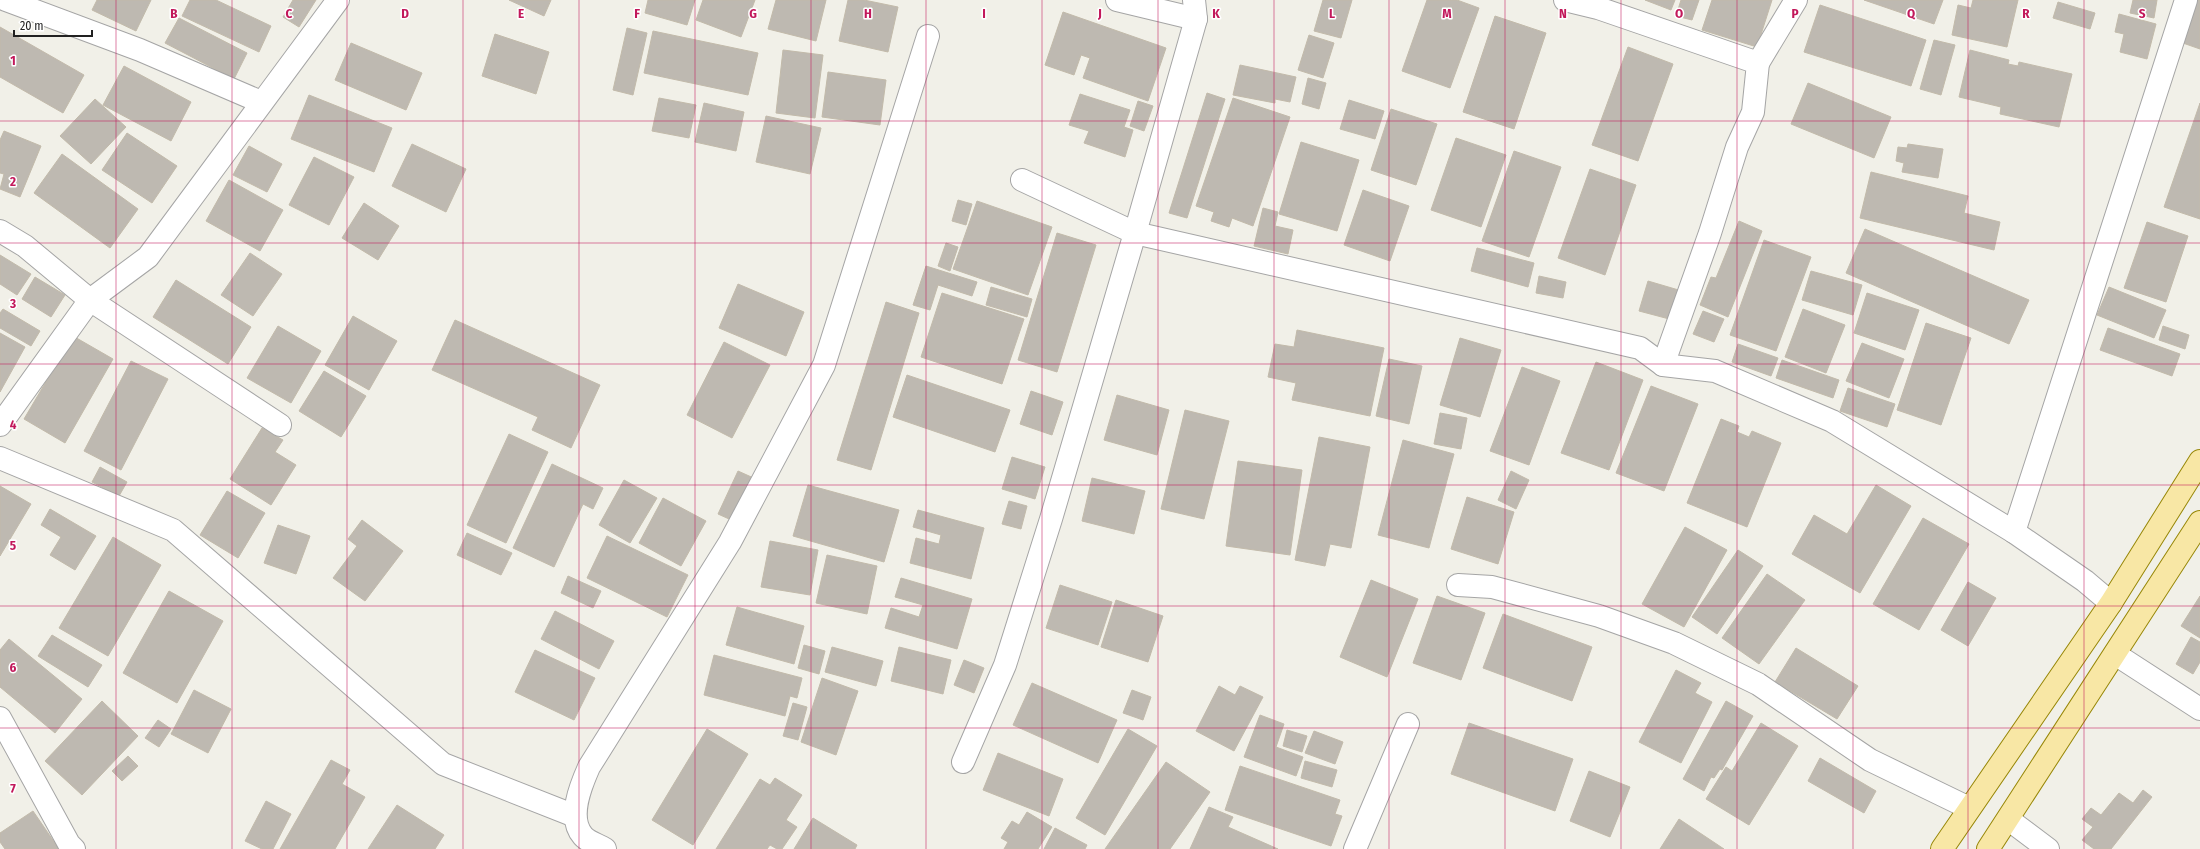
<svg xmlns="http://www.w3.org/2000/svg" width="2200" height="849" viewBox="0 0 2200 849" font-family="'Fira Sans Condensed',sans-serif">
  <rect width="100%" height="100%" fill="#f1f0e8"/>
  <g fill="#beb9b1" stroke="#c2baaa">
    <polygon points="97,0 151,0 136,31 92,10"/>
    <polygon points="190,0 216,0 271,26 259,52 182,16"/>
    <polygon points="293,0 316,0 299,27 283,17"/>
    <polygon points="509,0 551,0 544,16"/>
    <polygon points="648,0 695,0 687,25 645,13"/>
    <polygon points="703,0 755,0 741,37 696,20"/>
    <polygon points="776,0 826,0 816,41 768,29"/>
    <polygon points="848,0 864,0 898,7 888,52 839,41"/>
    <polygon points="1323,0 1352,0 1341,38 1314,31"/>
    <polygon points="1427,0 1457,0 1479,8 1450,88 1402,71"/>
    <polygon points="1645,0 1675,0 1671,10"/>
    <polygon points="1681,0 1699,0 1692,20 1676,16"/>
    <polygon points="1712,0 1772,0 1757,47 1702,30"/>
    <polygon points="1864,0 1943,0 1934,24"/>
    <polygon points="1973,0 2018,0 2007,47 1952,35 1958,5 1971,8"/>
    <polygon points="2133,0 2157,0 2154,18 2130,13"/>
    <polygon points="2194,0 2200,0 2200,49 2180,42"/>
    <polygon points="2058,2 2095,13 2090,29 2053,18"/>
    <polygon points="1820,5 1926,40 1911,86 1804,52"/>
    <polygon points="1063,12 1166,48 1148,101 1083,78 1090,58 1081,55 1074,75 1045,65"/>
    <polygon points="2119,14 2156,24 2147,59 2120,52 2124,34 2115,32"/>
    <polygon points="1495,16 1546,33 1514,129 1463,112"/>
    <polygon points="179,18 247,53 234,79 165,43"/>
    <polygon points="0,27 84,75 63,113 0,77"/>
    <polygon points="627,28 647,33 633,95 613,90"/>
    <polygon points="653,31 758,53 748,95 644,73"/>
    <polygon points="495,34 549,52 536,94 482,76"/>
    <polygon points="1309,35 1334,43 1323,78 1298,70"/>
    <polygon points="1934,40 1955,45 1941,95 1920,89"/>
    <polygon points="351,43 422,73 406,110 335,80"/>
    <polygon points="1628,47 1673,64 1638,161 1592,145"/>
    <polygon points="783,50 823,55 815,118 776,113"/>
    <polygon points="1970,50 2009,60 2008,64 2018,66 2019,62 2072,74 2059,127 2000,114 2001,107 1959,97"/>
    <polygon points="1240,65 1296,77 1290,102 1275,99 1275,103 1233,95"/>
    <polygon points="124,66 191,102 171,141 103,105"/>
    <polygon points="828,72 886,80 880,125 822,117"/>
    <polygon points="1308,78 1326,83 1319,109 1302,104"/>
    <polygon points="1808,83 1891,117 1874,158 1791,124"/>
    <polygon points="1207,93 1225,99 1187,218 1169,213"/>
    <polygon points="1080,94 1130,110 1124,127 1133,130 1125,157 1084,143 1089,131 1069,125"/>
    <polygon points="309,95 392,128 374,172 291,139"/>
    <polygon points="659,98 696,105 689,138 652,131"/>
    <polygon points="1233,98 1290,117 1253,226 1232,218 1229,227 1211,221 1214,212 1196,206"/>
    <polygon points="95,99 126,127 91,164 60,136"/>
    <polygon points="1349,100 1384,111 1375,139 1340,129"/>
    <polygon points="1138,101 1153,106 1144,131 1130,126"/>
    <polygon points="704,103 744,112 736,151 695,142"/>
    <polygon points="2200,103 2200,219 2164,207"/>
    <polygon points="1391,109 1437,124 1416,185 1371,170"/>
    <polygon points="766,116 821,128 810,174 756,162"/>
    <polygon points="4,131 41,146 20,197 0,189 4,174 0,173 0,140"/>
    <polygon points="127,133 177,166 152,203 102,170"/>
    <polygon points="1456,138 1506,155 1481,227 1431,210"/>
    <polygon points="1301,142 1359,160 1337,231 1279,214"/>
    <polygon points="412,144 466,169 446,212 392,186"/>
    <polygon points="1908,144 1943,149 1938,178 1902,172 1904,163 1896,161 1898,147 1907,148"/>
    <polygon points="249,146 282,164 267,192 233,175"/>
    <polygon points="1514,151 1561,167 1529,257 1482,241"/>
    <polygon points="62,154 138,209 110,248 34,193"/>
    <polygon points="314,157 354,177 329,225 289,205"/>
    <polygon points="1590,169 1636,185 1605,275 1558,258"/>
    <polygon points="1871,172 1968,196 1964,213 2000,222 1994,250 1860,218"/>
    <polygon points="229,180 283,210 260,251 206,221"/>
    <polygon points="1363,190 1409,206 1390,261 1344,245"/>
    <polygon points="958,200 972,204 966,225 952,221"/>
    <polygon points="977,201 1052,227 1028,295 953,269"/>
    <polygon points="364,203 399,226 378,260 342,238"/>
    <polygon points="1263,208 1278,212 1275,226 1293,230 1288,254 1254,246"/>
    <polygon points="1739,221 1762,231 1728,317 1700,305 1711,277 1716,278"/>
    <polygon points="2147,222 2188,236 2166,302 2124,288"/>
    <polygon points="1865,229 2029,300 2009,344 1846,273"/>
    <polygon points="1057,233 1096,245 1057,372 1018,360"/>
    <polygon points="1764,240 1811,257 1776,351 1730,335"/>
    <polygon points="946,243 958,247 950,271 938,266"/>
    <polygon points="1477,248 1534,263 1528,287 1471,271"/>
    <polygon points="250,253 282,274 253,316 221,295"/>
    <polygon points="0,255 31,274 17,295 0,284"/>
    <polygon points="926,266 977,282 972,296 938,285 930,310 913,305"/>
    <polygon points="1811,271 1862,285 1853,315 1802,300"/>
    <polygon points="1539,276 1566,282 1563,298 1536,293"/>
    <polygon points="35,277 65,295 51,317 22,299"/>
    <polygon points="176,280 251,327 228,364 153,317"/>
    <polygon points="1648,281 1682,291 1673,320 1639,311"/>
    <polygon points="738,284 804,312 786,356 719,328"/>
    <polygon points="991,287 1032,299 1027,317 986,305"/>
    <polygon points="2109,287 2166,310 2154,338 2097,315"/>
    <polygon points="942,293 1024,319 1002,384 921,357"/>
    <polygon points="1867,293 1919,310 1905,350 1854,333"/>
    <polygon points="886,302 919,313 871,470 837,460"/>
    <polygon points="3,309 40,331 31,346 0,328 0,313"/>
    <polygon points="1803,309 1845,325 1826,373 1785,357"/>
    <polygon points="1703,311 1724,319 1714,342 1693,334"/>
    <polygon points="353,316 397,341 369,390 325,365"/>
    <polygon points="455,320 600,385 571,448 532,430 538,417 432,370"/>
    <polygon points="1926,323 1971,338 1941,425 1897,410"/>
    <polygon points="278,326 321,351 291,403 247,378"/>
    <polygon points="2163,326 2189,335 2185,349 2159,340"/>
    <polygon points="2108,328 2180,354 2172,376 2100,350"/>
    <polygon points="1297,330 1384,348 1370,416 1292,400 1296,383 1268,377 1275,344 1294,347"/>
    <polygon points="0,333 25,347 0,392"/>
    <polygon points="73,336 113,359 65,443 24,419"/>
    <polygon points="1460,338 1501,350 1480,417 1440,405"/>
    <polygon points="724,342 770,365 732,438 687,415"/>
    <polygon points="1862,343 1904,359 1889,398 1846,381"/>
    <polygon points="1738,344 1778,358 1771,376 1732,362"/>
    <polygon points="1389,359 1422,366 1409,424 1376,416"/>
    <polygon points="1782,360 1839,380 1833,398 1776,378"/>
    <polygon points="131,361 168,379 121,470 84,451"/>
    <polygon points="1596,362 1643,380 1609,470 1561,453"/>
    <polygon points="1522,367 1560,381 1529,465 1490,451"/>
    <polygon points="324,371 366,396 341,437 299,411"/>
    <polygon points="907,375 1010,410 995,452 893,417"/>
    <polygon points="1651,386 1698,404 1664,491 1616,473"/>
    <polygon points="1848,388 1895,404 1887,427 1840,411"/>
    <polygon points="1031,391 1063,402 1052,435 1020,424"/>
    <polygon points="1117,395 1169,410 1157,455 1104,440"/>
    <polygon points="1185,410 1229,421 1204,519 1161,509"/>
    <polygon points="1440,413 1467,418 1461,449 1434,444"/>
    <polygon points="1721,419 1739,426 1737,432 1749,437 1752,431 1781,443 1747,527 1687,503"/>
    <polygon points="262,428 283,440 275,452 296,465 271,505 230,479"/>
    <polygon points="509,434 548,452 506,543 467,525"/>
    <polygon points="1319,437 1370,447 1351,548 1330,544 1325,566 1295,560"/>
    <polygon points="1403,440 1454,454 1429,548 1378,535"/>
    <polygon points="1012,457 1045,467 1035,499 1002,489"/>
    <polygon points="1238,461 1302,470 1290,555 1226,546"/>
    <polygon points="552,464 603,488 593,509 583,504 554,567 513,548"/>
    <polygon points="100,467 127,482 119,496 92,482"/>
    <polygon points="738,471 758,480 738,523 718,514"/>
    <polygon points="1511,471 1529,480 1516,509 1498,500"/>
    <polygon points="1092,478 1145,491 1134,534 1082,521"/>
    <polygon points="624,480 657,498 630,543 599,525"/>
    <polygon points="808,485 899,510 884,562 793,536"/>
    <polygon points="1876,485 1911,506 1860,593 1792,554 1814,515 1847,534"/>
    <polygon points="0,486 31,504 0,556"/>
    <polygon points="227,491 265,513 238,558 200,535"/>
    <polygon points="1467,497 1514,512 1498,564 1451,549"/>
    <polygon points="663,498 706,521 681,566 639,543"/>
    <polygon points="1009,501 1027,506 1021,529 1002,524"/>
    <polygon points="50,509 96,536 75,570 50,555 61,537 41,525"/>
    <polygon points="918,510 984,528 971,579 910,563 916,538 939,544 941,535 913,527"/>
    <polygon points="1923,518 1969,544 1919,630 1873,604"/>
    <polygon points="362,520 403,551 365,601 333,578 357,546 348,539"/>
    <polygon points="278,525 310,536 296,574 264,563"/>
    <polygon points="1685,527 1727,550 1684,627 1642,604"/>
    <polygon points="467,533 512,553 501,575 457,555"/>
    <polygon points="607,536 688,575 667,617 587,578"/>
    <polygon points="113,537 161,565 108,656 59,628"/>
    <polygon points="770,541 818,550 810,595 761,587"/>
    <polygon points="1738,550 1763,566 1717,634 1692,617"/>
    <polygon points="827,555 877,566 867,614 816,603"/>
    <polygon points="1767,574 1805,600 1759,664 1722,638"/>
    <polygon points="568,576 601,591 593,608 561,593"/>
    <polygon points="901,578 972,599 957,649 885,628 891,608 919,617 923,605 895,597"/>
    <polygon points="1371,580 1418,599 1387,677 1340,657"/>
    <polygon points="1968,582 1996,598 1968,646 1941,630"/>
    <polygon points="1060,585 1112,602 1098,645 1046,628"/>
    <polygon points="169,591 223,621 177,703 123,673"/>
    <polygon points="1437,596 1485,613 1461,680 1413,663"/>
    <polygon points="2200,596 2200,638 2181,626"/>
    <polygon points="1116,600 1163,616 1148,662 1101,647"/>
    <polygon points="737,607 804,626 794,664 726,645"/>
    <polygon points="555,611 614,641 599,669 541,639"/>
    <polygon points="1503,614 1592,647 1572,701 1483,668"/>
    <polygon points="52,635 102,665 88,687 38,656"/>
    <polygon points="2191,637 2200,642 2200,662 2193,674 2176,664"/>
    <polygon points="9,639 82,699 55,733 0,687 0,650"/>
    <polygon points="804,645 825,651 819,674 798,668"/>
    <polygon points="832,647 883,661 876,686 825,672"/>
    <polygon points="899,647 951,660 943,694 891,681"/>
    <polygon points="1796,648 1858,686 1837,719 1775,682"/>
    <polygon points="535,650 595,678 574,720 515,692"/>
    <polygon points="714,655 802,678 797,698 790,696 785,716 704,695"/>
    <polygon points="964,660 984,668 974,693 954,685"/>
    <polygon points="1676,670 1701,683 1695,693 1712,702 1681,763 1639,742"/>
    <polygon points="822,678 858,691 836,755 801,742"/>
    <polygon points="1032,683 1117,720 1098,763 1013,725"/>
    <polygon points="1219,686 1235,695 1240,686 1263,697 1234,751 1196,731"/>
    <polygon points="194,690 231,709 208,753 171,734"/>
    <polygon points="1132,690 1151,697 1143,720 1123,713"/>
    <polygon points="102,701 138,736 82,795 45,761"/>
    <polygon points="1726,701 1753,716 1722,770 1720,769 1714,778 1711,777 1704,791 1683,779"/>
    <polygon points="793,703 807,707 798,740 783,736"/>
    <polygon points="1260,715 1284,724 1276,747 1303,757 1296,776 1244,757"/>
    <polygon points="158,720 171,729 159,747 145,738"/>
    <polygon points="1469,723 1573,759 1555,811 1451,774"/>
    <polygon points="1761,723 1798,746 1749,825 1706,799 1726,767 1732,771"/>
    <polygon points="707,729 748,754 693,845 652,820"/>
    <polygon points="1128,729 1157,746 1105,835 1076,818"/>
    <polygon points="1287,730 1307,736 1302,752 1283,746"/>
    <polygon points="1314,731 1343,742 1335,764 1305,753"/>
    <polygon points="998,753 1063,779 1049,816 983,790"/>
    <polygon points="128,756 138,766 122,781 112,771"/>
    <polygon points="1820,758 1876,791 1864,813 1808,781"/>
    <polygon points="331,760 350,770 342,784 365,797 335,849 280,849"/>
    <polygon points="1305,761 1337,770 1332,787 1301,778"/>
    <polygon points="1166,762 1210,792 1170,849 1105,849"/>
    <polygon points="1240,766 1340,800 1335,814 1342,816 1331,846 1225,810"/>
    <polygon points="1589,771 1630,787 1610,837 1570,821"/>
    <polygon points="775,778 802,795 786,820 797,827 782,849 777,849 770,845 767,849 716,849 760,779 770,785"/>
    <polygon points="2143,790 2152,797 2111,849 2094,849 2082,840 2093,827 2082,819 2091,808 2101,815 2119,793 2133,803"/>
    <polygon points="266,801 291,814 273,849 262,849 245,841"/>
    <polygon points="397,805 444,835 435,849 368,849"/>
    <polygon points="1209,807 1233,817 1228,827 1278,849 1190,849"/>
    <polygon points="33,811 59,849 5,849 0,842 0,833"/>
    <polygon points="1027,812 1052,827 1038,849 1004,849 1008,842 1001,838 1012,821 1019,825"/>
    <polygon points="813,818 857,845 855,849 794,849"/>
    <polygon points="1679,819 1724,849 1660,849"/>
    <polygon points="1055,828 1087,845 1085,849 1044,849"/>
  </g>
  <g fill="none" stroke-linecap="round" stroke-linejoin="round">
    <g stroke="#a5a5a5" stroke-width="24">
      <g id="minor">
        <polyline points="6,0 140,50 261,102"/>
        <polyline points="1117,0 1196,19"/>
        <polyline points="1194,0 1196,19 1135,233 1640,348 1663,365 1715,371 1832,421 2014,532 2085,581 2111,603"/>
        <polyline points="1565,0 1598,8 1758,63 1753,112 1737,147 1710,233 1663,365"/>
        <polyline points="1758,63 1796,0"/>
        <polyline points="0,231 25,246 90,300 280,425"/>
        <polyline points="0,425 90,300 148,257 338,0"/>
        <polyline points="0,458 173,530 443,764 575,816"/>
        <polyline points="2014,532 2186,0"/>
        <polyline points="1458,585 1492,587 1599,616 1674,643 1758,684 1870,760 1969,808"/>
        <polyline points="2115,654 2200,709"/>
        <polyline points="0,718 69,844 74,849"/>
        <polyline points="963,762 1005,665 1051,519 1135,233 1022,180"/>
        <polyline points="2008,819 2048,849"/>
        <path d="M605,849C599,845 588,842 583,836C567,818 581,785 589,767L730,542L824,365L928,36"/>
        <polyline points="1355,849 1408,724"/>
      </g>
    </g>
    <g stroke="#978707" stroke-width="24">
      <g id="major">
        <polyline points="1942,849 2111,603 2200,461"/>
        <polyline points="1988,849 2200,522"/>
      </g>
    </g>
    <use href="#minor" stroke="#fff" stroke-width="22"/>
    <use href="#major" stroke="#f8e7a5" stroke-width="22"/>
  </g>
  <path fill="none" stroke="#c2185b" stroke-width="1" stroke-opacity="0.55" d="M116,0V849M232,0V849M347,0V849M463,0V849M579,0V849M695,0V849M811,0V849M926,0V849M1042,0V849M1158,0V849M1274,0V849M1389,0V849M1505,0V849M1621,0V849M1737,0V849M1853,0V849M1968,0V849M2084,0V849M0,121H2200M0,243H2200M0,364H2200M0,485H2200M0,606H2200M0,728H2200"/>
  <g font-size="13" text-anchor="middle" font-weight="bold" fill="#c2185b" stroke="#fff" stroke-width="3" stroke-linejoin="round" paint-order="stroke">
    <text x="174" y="18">B</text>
    <text x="289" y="18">C</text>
    <text x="405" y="18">D</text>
    <text x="521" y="18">E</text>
    <text x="637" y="18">F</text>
    <text x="753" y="18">G</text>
    <text x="868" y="18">H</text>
    <text x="984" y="18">I</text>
    <text x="1100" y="18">J</text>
    <text x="1216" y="18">K</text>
    <text x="1332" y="18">L</text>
    <text x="1447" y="18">M</text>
    <text x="1563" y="18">N</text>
    <text x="1679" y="18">O</text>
    <text x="1795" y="18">P</text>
    <text x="1911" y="18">Q</text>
    <text x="2026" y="18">R</text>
    <text x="2142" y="18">S</text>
    <text x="13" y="65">1</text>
    <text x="13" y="186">2</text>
    <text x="13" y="308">3</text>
    <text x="13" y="429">4</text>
    <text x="13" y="550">5</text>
    <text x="13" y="672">6</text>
    <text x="13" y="793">7</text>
  </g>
  <path d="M14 30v6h78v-6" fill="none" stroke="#212121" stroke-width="2"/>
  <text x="20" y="30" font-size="12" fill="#212121" stroke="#ffffff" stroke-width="3" paint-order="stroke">20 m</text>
</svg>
